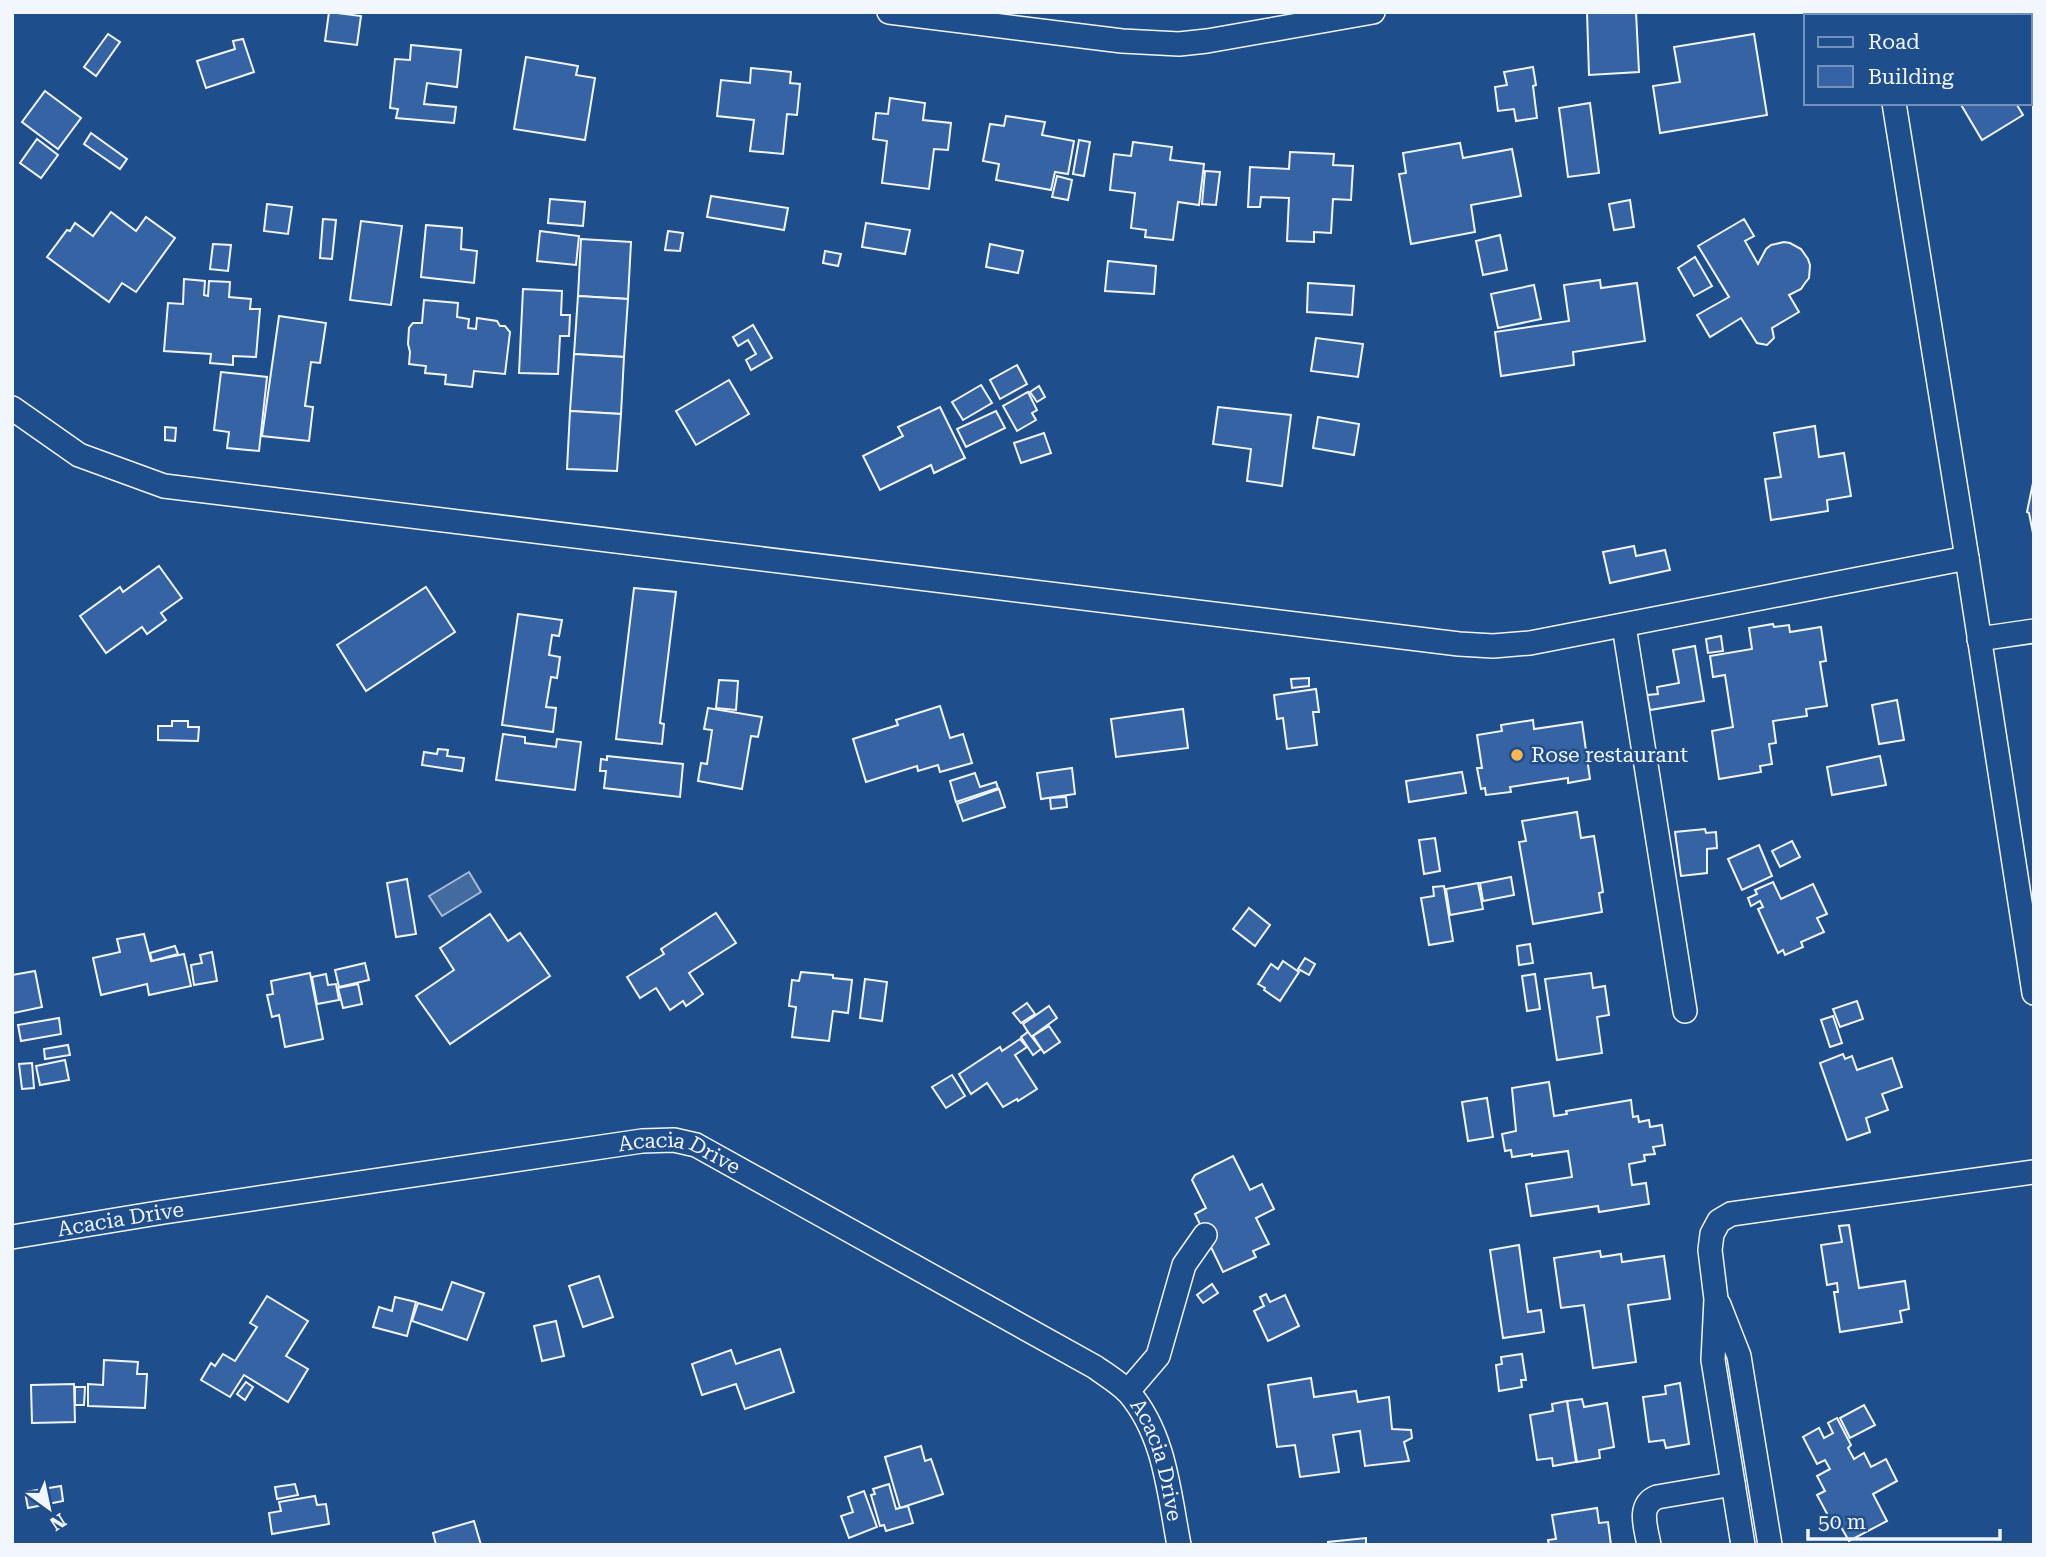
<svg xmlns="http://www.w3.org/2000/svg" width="2046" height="1557" viewBox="0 0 2046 1557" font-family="'Roboto Serif',serif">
  <rect width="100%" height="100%" fill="#1f4e8c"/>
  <polygon fill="#446ba0" stroke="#a8bbd7" stroke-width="2" points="469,872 481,892 442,916 429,896"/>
  <g fill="#3563a3" stroke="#f2f6ff" stroke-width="2">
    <polygon points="329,12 361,16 357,45 325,41"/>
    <polygon points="1587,12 1636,12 1639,72 1589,75"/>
    <polygon points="108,34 120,42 96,76 84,67"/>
    <polygon points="1754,34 1767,115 1660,133 1653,86 1680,82 1674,47"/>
    <polygon points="243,39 254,72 206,88 197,61 235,49 233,41"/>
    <polygon points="411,45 461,50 457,87 427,83 424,104 456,107 454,123 396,118 398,109 390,108 395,59 410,60"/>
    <polygon points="2030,55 2034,61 2034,95 2030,97"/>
    <polygon points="526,57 578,66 576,75 595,78 585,140 514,129"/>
    <polygon points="1533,67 1536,85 1533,86 1537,118 1516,121 1514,109 1498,111 1495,87 1507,85 1504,72"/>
    <polygon points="751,68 791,72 790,83 800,84 797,115 787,114 783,154 750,151 754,120 717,116 721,80 750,83"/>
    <polygon points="45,91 81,118 58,149 22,122"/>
    <polygon points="890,98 925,103 923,120 951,123 948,150 934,149 929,189 882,183 887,141 873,139 876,113 888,114"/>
    <polygon points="1590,103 1599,173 1568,177 1559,108"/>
    <polygon points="1960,103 2020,103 2017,105 2023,115 1982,140"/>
    <polygon points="1006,116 1045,122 1042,135 1074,141 1068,174 1055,172 1051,190 996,180 999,164 983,161 990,124 1004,126"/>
    <polygon points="91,133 127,159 120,169 84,144"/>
    <polygon points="37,139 58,155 41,178 20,163"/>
    <polygon points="1079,140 1090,142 1084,176 1073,174"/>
    <polygon points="1133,142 1172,147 1170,160 1204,164 1199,205 1178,202 1173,240 1145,237 1146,230 1131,228 1135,193 1110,190 1114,154 1131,156"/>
    <polygon points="1460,143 1463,158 1512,149 1521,196 1471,205 1475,232 1411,244 1399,174 1406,173 1403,153"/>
    <polygon points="1290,152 1334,154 1333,165 1353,166 1351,200 1333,199 1331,233 1314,232 1314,242 1287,241 1289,198 1261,197 1260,207 1248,207 1250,167 1289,169"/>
    <polygon points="1205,171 1220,172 1216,205 1202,204"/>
    <polygon points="1057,176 1072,180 1068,200 1052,197"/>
    <polygon points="711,196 788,208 784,230 707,217"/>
    <polygon points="550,199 585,202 583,226 548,223"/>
    <polygon points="1630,200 1634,227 1614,230 1609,204"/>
    <polygon points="267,204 292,207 288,234 264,231"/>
    <polygon points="111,212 136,231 146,217 175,238 136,292 122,283 109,302 47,257 67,230 70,231 75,223 93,236"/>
    <polygon points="323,219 336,220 332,259 320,258"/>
    <polygon points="1744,219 1754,236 1745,241 1758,264 1766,249 1771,245 1784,242 1790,243 1801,249 1808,259 1810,265 1809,278 1805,283 1801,289 1789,295 1799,312 1772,328 1774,338 1767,345 1757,343 1741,318 1710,337 1697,315 1729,297 1698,246"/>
    <polygon points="361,221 402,226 391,305 350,300"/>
    <polygon points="866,223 910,230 905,254 862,247"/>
    <polygon points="426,225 462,228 461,249 477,251 474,283 421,277"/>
    <polygon points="540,231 579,236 576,265 537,261"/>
    <polygon points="668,231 683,233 680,251 665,250"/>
    <polygon points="1500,235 1507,270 1483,275 1476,241"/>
    <polygon points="581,239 631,242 628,299 578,296"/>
    <polygon points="213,244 231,245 228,271 210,269"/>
    <polygon points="990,244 1023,251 1018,273 986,267"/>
    <polygon points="825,251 841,254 838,266 823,263"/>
    <polygon points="1695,257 1712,286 1694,296 1678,268"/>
    <polygon points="1108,261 1156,266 1154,294 1105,291"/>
    <polygon points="184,279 205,281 204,295 208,296 209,281 230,282 229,297 251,299 250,309 260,309 256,357 233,356 233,365 210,363 211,354 164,351 168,303 183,304"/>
    <polygon points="1600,280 1601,288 1637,283 1645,341 1573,352 1574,365 1501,376 1495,332 1569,321 1564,285"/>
    <polygon points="1308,283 1354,286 1352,315 1307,312"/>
    <polygon points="1534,285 1541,319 1498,328 1491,294"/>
    <polygon points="523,289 562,291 561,315 570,315 569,336 560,336 558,374 519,373"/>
    <polygon points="578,296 628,299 624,357 574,354"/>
    <polygon points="424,300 458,303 457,317 469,319 468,328 476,329 477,318 497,321 500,326 505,326 510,332 505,374 474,371 472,387 445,384 446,375 425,373 426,366 409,364 410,352 408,344 409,328 413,323 422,323"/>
    <polygon points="279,316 326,323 320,363 311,362 305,406 313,407 309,441 262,436"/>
    <polygon points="753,325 772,358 751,370 746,360 756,354 748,340 738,346 733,337"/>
    <polygon points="1316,338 1363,344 1358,377 1311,371"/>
    <polygon points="574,354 624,357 621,414 570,411"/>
    <polygon points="1017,365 1027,384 1000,399 990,380"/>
    <polygon points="221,372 267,377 259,451 227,448 229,432 214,430"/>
    <polygon points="729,380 749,414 696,445 676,411"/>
    <polygon points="981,385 992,403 963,420 952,402"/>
    <polygon points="1039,386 1045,397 1037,402 1030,392"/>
    <polygon points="1028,392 1037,410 1032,413 1036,420 1017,431 1003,406"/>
    <polygon points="940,407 965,458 934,473 931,465 880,490 863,456 903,436 898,427"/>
    <polygon points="1218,407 1291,415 1282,486 1247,481 1251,449 1213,444"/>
    <polygon points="570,411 621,414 617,471 567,469"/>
    <polygon points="996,411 1005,428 966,447 957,429"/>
    <polygon points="1318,417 1359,424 1354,455 1313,448"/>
    <polygon points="1815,426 1819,457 1844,453 1851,496 1827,500 1828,511 1771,520 1765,479 1781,477 1774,433"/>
    <polygon points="165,427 176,428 175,441 165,440"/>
    <polygon points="1044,433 1051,453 1021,463 1014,443"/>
    <polygon points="2033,483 2034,483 2034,538 2029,513 2027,512"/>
    <polygon points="1634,546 1636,556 1665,550 1670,570 1610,583 1603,552"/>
    <polygon points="159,566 182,598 161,613 166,620 147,634 142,627 106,653 80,616 120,587 123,592"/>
    <polygon points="426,587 455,632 366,691 337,645"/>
    <polygon points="634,588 676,592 660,723 664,724 662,744 616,739"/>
    <polygon points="518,614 562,620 559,636 552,635 549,655 560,657 557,678 551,677 546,707 556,708 553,732 502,725"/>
    <polygon points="1773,624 1774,627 1789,625 1790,632 1821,627 1826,661 1820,662 1827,706 1806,709 1807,716 1773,721 1776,743 1769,744 1772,764 1760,766 1761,772 1719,779 1712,731 1733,727 1725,675 1713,677 1710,656 1752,649 1749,628"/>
    <polygon points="1721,636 1723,651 1708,653 1706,639"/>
    <polygon points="1695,646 1704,701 1650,710 1647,695 1658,694 1657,687 1679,683 1673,650"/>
    <polygon points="1309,678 1309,686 1292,688 1291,679"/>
    <polygon points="719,680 738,681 736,710 716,708"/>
    <polygon points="1316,689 1319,712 1313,712 1317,745 1287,749 1283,718 1277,719 1274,695"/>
    <polygon points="1897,700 1904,740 1879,744 1872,705"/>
    <polygon points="940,706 950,738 963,734 972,763 940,772 938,765 918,771 917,766 866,782 853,739 898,725 896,720"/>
    <polygon points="708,708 762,717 758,737 751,736 742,789 698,781 701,763 707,764 712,730 704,729"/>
    <polygon points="1183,709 1188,748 1116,757 1111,719"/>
    <polygon points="1533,720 1534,729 1582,722 1590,779 1568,783 1568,778 1510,787 1511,792 1486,795 1485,788 1481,789 1477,768 1482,768 1477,735 1502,731 1501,725"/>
    <polygon points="172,721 188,721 188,727 199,727 198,741 158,740 158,726 172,726"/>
    <polygon points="503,734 525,737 525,743 556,747 557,739 581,742 575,790 496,780"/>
    <polygon points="438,749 448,750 447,756 464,758 462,771 422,765 424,752 437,754"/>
    <polygon points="607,756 683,764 680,797 604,788 606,771 600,771 601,759 607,760"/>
    <polygon points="1880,756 1886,785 1832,795 1827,767"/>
    <polygon points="1072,768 1075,794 1041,799 1037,773"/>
    <polygon points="1462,772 1466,793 1409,802 1406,781"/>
    <polygon points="975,773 980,787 996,782 998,788 956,802 950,781"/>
    <polygon points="999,789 1005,807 963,821 957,804"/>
    <polygon points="1066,797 1067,807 1051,809 1050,798"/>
    <polygon points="1577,812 1581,838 1594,836 1603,892 1599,893 1602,912 1533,924 1519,842 1526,841 1522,821"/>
    <polygon points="1705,829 1706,833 1716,832 1717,848 1707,849 1707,873 1681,876 1675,832"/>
    <polygon points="1435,838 1440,871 1424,874 1419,840"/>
    <polygon points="1792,841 1800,857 1780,867 1772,851"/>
    <polygon points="1759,845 1772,876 1742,890 1728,859"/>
    <polygon points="1511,877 1514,895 1483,901 1480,883"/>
    <polygon points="407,879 416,934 396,937 387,883"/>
    <polygon points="1773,882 1781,899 1813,884 1827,914 1817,918 1824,932 1801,942 1803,947 1785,955 1783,950 1778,953 1758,909 1763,907 1760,901 1751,906 1748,898 1757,894 1755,890"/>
    <polygon points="1478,883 1483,909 1450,915 1446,889"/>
    <polygon points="1444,886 1453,941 1429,945 1421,898 1434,896 1433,887"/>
    <polygon points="1249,908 1270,925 1255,946 1233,929"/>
    <polygon points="716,913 736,943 689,973 703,994 686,1006 683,1001 670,1010 656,988 640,998 627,977 664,954 661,949"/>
    <polygon points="490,914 508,941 520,933 550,976 450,1044 416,996 454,970 440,948"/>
    <polygon points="144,934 151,961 184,954 191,986 149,995 147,984 101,995 93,958 120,952 117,939"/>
    <polygon points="1530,944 1533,963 1519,965 1517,946"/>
    <polygon points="175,946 178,954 152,961 150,953"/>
    <polygon points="212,952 217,981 194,985 191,965 202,963 200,955"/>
    <polygon points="1305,958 1315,964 1309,975 1298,969"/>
    <polygon points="1283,961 1299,972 1280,1001 1264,990 1265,988 1258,984 1271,964 1278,969"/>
    <polygon points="365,963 369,980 339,987 335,970"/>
    <polygon points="35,971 42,1007 14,1013 12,1010 12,975"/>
    <polygon points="801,972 833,975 833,978 852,980 848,1013 833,1011 829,1041 792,1037 796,1007 789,1006 792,980 799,981"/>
    <polygon points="310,973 323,1039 285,1047 279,1015 272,1017 267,995 273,994 271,981"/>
    <polygon points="1591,973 1593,988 1605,986 1609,1015 1597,1017 1602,1053 1557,1060 1545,979"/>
    <polygon points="326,974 328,985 336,984 339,1000 317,1004 312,977"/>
    <polygon points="1535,974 1540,1009 1527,1011 1522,976"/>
    <polygon points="865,979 887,982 882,1021 860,1018"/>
    <polygon points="358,984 362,1004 343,1008 338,988"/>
    <polygon points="1857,1001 1863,1019 1840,1027 1833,1009"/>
    <polygon points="1027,1003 1035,1014 1021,1023 1013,1013"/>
    <polygon points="1049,1006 1057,1018 1031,1037 1023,1024"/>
    <polygon points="1833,1016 1842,1043 1830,1047 1821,1020"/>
    <polygon points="59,1018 61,1034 21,1041 18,1025"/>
    <polygon points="1049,1026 1060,1042 1044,1053 1033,1036"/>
    <polygon points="1028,1032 1041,1049 1033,1055 1021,1037"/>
    <polygon points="1020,1039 1027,1047 1015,1055 1037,1089 1018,1101 1017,1099 1003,1107 987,1083 971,1094 959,1074 1000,1047 1002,1051"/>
    <polygon points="68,1045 70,1055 45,1059 44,1049"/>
    <polygon points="1843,1054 1845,1059 1852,1056 1857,1070 1892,1058 1902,1087 1882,1094 1888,1110 1866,1118 1870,1132 1847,1140 1820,1063"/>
    <polygon points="65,1060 69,1080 40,1085 36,1066"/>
    <polygon points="32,1063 34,1088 22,1089 19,1064"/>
    <polygon points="952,1075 965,1096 946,1108 932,1087"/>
    <polygon points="1549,1082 1554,1116 1567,1114 1566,1111 1631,1100 1633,1117 1638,1116 1639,1122 1649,1120 1650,1127 1662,1125 1665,1145 1653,1147 1655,1154 1644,1155 1645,1161 1629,1164 1632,1185 1646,1183 1649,1204 1599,1212 1598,1206 1531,1216 1526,1184 1572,1177 1568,1151 1532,1156 1532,1154 1512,1157 1511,1150 1505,1151 1502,1134 1516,1131 1512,1088"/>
    <polygon points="1487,1098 1493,1137 1468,1141 1462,1102"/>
    <polygon points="1233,1156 1250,1190 1262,1184 1274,1209 1256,1218 1269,1244 1253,1251 1256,1257 1223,1272 1195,1214 1206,1208 1192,1180 1195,1175"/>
    <polygon points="1849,1225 1859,1288 1905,1281 1909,1309 1900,1311 1902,1322 1840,1332 1834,1292 1838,1292 1837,1283 1827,1285 1821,1245 1842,1242 1839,1226"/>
    <polygon points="1519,1245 1528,1312 1541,1310 1544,1332 1503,1338 1490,1250"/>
    <polygon points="1600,1251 1601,1257 1621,1254 1622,1262 1664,1256 1670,1299 1628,1305 1636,1362 1593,1368 1584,1305 1561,1308 1554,1258"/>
    <polygon points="599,1276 613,1317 583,1327 569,1286"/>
    <polygon points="452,1282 484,1293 467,1340 412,1321 418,1303 442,1310"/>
    <polygon points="1212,1284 1218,1293 1203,1303 1197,1295"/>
    <polygon points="1266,1294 1270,1302 1285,1295 1299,1326 1268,1341 1254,1311 1264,1306 1260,1297"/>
    <polygon points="267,1296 308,1321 286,1356 308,1369 288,1402 244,1375 230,1397 201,1380 211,1363 215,1366 223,1354 235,1361 257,1327 250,1323"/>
    <polygon points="395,1297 416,1302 407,1336 373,1327 379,1307 392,1311"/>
    <polygon points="556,1321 564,1356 542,1361 534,1326"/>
    <polygon points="780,1349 794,1392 745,1409 736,1384 702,1395 692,1364 731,1350 736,1364"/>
    <polygon points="1522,1354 1526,1380 1521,1380 1522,1387 1499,1391 1496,1365 1502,1364 1501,1357"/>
    <polygon points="104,1360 138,1362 137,1374 147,1374 145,1408 88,1406 88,1384 103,1385"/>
    <polygon points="1311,1378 1314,1397 1356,1391 1358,1402 1389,1397 1392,1429 1411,1430 1412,1438 1404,1442 1409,1461 1365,1466 1360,1431 1333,1435 1339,1472 1300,1477 1295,1445 1277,1447 1268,1385"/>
    <polygon points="246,1382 253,1387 245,1400 237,1394"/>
    <polygon points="1680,1383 1689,1444 1666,1448 1664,1440 1649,1442 1643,1397 1666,1394 1665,1386"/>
    <polygon points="74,1384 75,1422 32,1423 31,1385"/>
    <polygon points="75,1387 85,1387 84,1405 75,1405"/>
    <polygon points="1582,1399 1584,1407 1607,1403 1614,1447 1599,1450 1600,1458 1577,1462 1567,1401"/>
    <polygon points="1567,1401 1576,1462 1553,1466 1552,1458 1537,1460 1530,1415 1553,1411 1552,1404"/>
    <polygon points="1864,1405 1875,1425 1850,1438 1840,1418"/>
    <polygon points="1837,1418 1851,1445 1848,1448 1854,1459 1864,1453 1871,1467 1886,1459 1897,1481 1873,1494 1887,1521 1849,1541 1837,1520 1832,1523 1817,1495 1825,1491 1817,1476 1830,1469 1825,1460 1817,1464 1803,1437 1819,1428 1824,1438 1833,1433 1828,1423"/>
    <polygon points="921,1446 925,1461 931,1459 943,1494 900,1508 885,1457"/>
    <polygon points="295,1484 298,1495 277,1499 275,1487"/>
    <polygon points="889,1484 896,1509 908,1506 913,1523 886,1531 884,1525 880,1526 871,1495 875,1494 873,1489"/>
    <polygon points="61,1486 63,1501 28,1508 25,1492"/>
    <polygon points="864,1491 877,1527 849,1538 841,1516 853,1512 848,1497"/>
    <polygon points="315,1496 317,1505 326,1504 329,1524 272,1534 269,1513 281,1511 279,1502"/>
    <polygon points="1597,1508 1599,1523 1608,1522 1611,1545 1549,1545 1548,1540 1556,1539 1552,1515"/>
    <polygon points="474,1521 481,1545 436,1545 433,1533"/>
    <polygon points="1366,1538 1366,1545 1328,1545 1328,1542"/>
  </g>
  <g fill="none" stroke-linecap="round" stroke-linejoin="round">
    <g stroke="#f2f6ff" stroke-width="26">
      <g id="minor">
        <polyline points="889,12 1122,41 1179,44 1207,41 1373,12"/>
        <polyline points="1879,12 1880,16"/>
        <polyline points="1894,103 1967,558 2034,993"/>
        <polyline points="12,408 79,455 164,486 1459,644 1493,646 1530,643 1967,558"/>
        <polyline points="1624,626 1685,1011"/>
        <polyline points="1979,639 2034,631"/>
        <path id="s1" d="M12,1237L164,1212L642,1141L674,1140L696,1145L1095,1367C1106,1375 1120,1383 1129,1393C1165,1435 1169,1493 1179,1545"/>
        <polyline points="1719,1305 1739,1356 1770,1545"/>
        <polyline points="1128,1391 1158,1356 1184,1265 1205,1235"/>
        <path d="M1649,1545C1646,1528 1637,1505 1657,1497L1733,1484"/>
        <polyline points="1743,1545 1713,1360 1716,1299 1710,1250 1712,1234 1719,1221 1731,1214 2034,1172"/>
      </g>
    </g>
    <use href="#minor" stroke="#1f4e8c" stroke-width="23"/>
  </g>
  <circle fill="#ffb74d" stroke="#1f4e8c" stroke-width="2.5" cx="1517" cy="755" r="7"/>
  <g text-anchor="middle" stroke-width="5" stroke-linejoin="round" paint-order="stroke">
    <g font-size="21" fill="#f2f6ff" stroke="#1f4e8c" text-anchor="start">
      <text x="1531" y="762">Rose restaurant</text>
    </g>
    <g font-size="21" fill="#f2f6ff" stroke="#1f4e8c">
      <text dy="7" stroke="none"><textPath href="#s1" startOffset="677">Acacia Drive</textPath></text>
      <text dy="7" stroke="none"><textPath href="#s1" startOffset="110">Acacia Drive</textPath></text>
      <text dy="7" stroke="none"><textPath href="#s1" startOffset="1265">Acacia Drive</textPath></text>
    </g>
  </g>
  <rect width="2046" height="1557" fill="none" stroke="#f2f6ff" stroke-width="28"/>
  <rect x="1804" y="14" width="228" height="91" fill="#1f4e8c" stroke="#7391ba" stroke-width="2"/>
  <rect x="1818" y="37" width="35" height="10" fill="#1f4e8c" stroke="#7391ba" stroke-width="2"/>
  <text x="1868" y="49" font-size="21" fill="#f2f6ff">Road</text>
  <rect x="1818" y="66" width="35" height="21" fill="#3563a3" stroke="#7391ba" stroke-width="2"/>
  <text x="1868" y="84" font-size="21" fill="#f2f6ff">Building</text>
  <g transform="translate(49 1508) rotate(147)" stroke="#1f4e8c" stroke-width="5" paint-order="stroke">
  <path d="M0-5L12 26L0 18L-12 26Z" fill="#f2f6ff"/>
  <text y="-10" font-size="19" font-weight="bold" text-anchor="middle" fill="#f2f6ff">N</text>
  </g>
  <path d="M1808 1529v10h192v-10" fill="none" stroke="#f2f6ff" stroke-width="3.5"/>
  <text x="1818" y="1529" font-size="21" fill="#f2f6ff" stroke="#1f4e8c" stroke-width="5" paint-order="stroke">50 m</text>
</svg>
